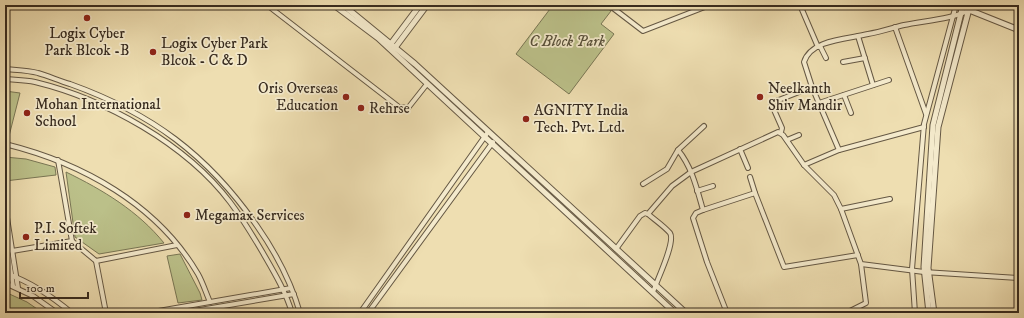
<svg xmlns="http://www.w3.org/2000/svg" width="1024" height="318" viewBox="0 0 1024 318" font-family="'IM FELL DW Pica',serif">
  <rect width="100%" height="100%" fill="#eedeb1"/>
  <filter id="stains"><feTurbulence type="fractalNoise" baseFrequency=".005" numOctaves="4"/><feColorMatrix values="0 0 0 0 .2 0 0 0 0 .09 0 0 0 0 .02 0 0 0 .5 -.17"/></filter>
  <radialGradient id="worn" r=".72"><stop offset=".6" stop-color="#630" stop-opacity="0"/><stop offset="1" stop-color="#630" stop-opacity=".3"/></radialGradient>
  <g fill="#bbc089" stroke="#797654">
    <polygon points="553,5 603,5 611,11 601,24 614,34 569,94 516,54"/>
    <polygon points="5,91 20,93 8,140 5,140"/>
    <polygon points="5,157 26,159 55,167 56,175 5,181"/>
    <path d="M66,172C103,190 138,211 164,243L99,254L75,237Z"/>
    <polygon points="180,254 200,293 202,300 178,303 167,256"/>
    <polygon points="5,292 27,302 43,313 5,313"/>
  </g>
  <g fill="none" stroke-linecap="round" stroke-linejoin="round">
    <g stroke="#655844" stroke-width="6">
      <g id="minor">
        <polyline points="267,5 399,107 408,108 427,84"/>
        <polyline points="609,5 643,31 710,5"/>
        <polyline points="800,5 818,47"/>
        <polyline points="895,27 926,114"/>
        <polyline points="858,36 873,85"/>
        <polyline points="820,46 826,58"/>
        <polyline points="843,62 865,58"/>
        <path d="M5,69C16,70 28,70 38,73C49,76 59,81 70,84C151,113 208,155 257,226C276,253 291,282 300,313"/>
        <path d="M5,79C15,80 25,80 35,82C105,99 186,144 230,202C242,218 253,236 263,253C274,272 286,292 292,313"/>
        <polyline points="844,95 851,113"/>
        <polyline points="819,103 889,80"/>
        <polyline points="781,132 782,128 771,103 812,87"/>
        <polyline points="787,140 799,135"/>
        <path d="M5,144C82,163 157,204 198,274C203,283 206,293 210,302"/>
        <polyline points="740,149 748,168"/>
        <path d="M678,150C692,167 697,189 703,210L696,213L693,218L707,262L727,313"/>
        <path d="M839,150L812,87L804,62C811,39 849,39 868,34C880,32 892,28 904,25C922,21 954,19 969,10"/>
        <polyline points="58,160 72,241 96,261 177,245"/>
        <polyline points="804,165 839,150 924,127"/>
        <polyline points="750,177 755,193"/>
        <polyline points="643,184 667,169 678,150 704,126"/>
        <polyline points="697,191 713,186"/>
        <polyline points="5,205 18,288"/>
        <polyline points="841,209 890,199"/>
        <polyline points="703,210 755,193 784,267 858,255"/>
        <path d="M648,214C655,220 664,226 670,233C676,242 657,280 653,292"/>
        <polyline points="5,235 13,286"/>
        <polyline points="616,249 640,216 645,213 648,214 672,186 691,172 778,132 783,135 804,165 834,195 841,209 861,264 924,272 1019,278"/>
        <polyline points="12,251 72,241"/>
        <polyline points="96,261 106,313"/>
        <path d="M5,273C31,282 51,296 72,313"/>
        <polyline points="5,283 33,296 57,313"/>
        <polyline points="147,313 291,288"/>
        <polyline points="182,313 294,294"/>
        <polyline points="360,313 488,132"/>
        <polyline points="368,313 493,142"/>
        <polyline points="846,313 866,303 861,264"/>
        <polyline points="915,313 912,269 924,124 956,5"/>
      </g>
    </g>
    <g stroke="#655844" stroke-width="7">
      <g id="tertiary">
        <polyline points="334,5 378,38 675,313"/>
        <polyline points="343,5 415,64 686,313"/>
        <polyline points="969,10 1019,30"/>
        <polyline points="390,45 420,5"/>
        <polyline points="394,49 427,5"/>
        <polyline points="929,313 924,267 933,125 963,5"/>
        <polyline points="934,313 928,268 938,127 970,5"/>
      </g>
    </g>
    <use href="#minor" stroke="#f4eacc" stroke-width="4"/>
    <use href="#tertiary" stroke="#f4eacc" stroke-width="5"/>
  </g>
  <g fill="#8f2418" stroke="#f4eacc" stroke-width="1.5">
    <circle cx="87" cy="18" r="4"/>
    <circle cx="153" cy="52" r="4"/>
    <circle cx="346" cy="97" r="4"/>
    <circle cx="760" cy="97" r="4"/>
    <circle cx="361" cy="108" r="4"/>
    <circle cx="27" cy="113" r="4"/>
    <circle cx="526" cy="119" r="4"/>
    <circle cx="187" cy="215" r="4"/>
    <circle cx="26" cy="237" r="4"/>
  </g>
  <g text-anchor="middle" stroke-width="3.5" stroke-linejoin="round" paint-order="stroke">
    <g font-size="15" fill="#372b1f" stroke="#f4eacc" text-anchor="start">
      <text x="87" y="38" text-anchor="middle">Logix Cyber<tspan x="87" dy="17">Park Blcok -B</tspan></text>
      <text x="161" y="48">Logix Cyber Park<tspan x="161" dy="17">Blcok - C &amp; D</tspan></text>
      <text x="338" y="93" text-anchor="end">Oris Overseas<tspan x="338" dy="17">Education</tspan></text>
      <text x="768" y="93">Neelkanth<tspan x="768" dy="17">Shiv Mandir</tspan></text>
      <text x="35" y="109">Mohan International<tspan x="35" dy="17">School</tspan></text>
      <text x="369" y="113">Rehrse</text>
      <text x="534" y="115">AGNITY India<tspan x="534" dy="17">Tech. Pvt. Ltd.</tspan></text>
      <text x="195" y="220">Megamax Services</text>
      <text x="34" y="233">P.I. Softek<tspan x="34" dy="17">Limited</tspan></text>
    </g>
    <g font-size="15" font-style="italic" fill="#58503a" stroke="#f4eacc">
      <text x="567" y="46">C Block Park</text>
    </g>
  </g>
  <rect width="1024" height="318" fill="none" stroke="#eedeb1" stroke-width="20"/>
  <rect x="6" y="6" width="1012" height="306" fill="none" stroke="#372b1f" stroke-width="2"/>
  <rect x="10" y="10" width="1004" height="298" fill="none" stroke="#372b1f"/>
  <path d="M20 292v6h68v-6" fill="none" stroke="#372b1f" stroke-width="2"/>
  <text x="26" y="292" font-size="12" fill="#372b1f" stroke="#f4eacc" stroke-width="3" paint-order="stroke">100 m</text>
  <rect width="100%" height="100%" filter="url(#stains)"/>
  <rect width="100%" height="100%" fill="url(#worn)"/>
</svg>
